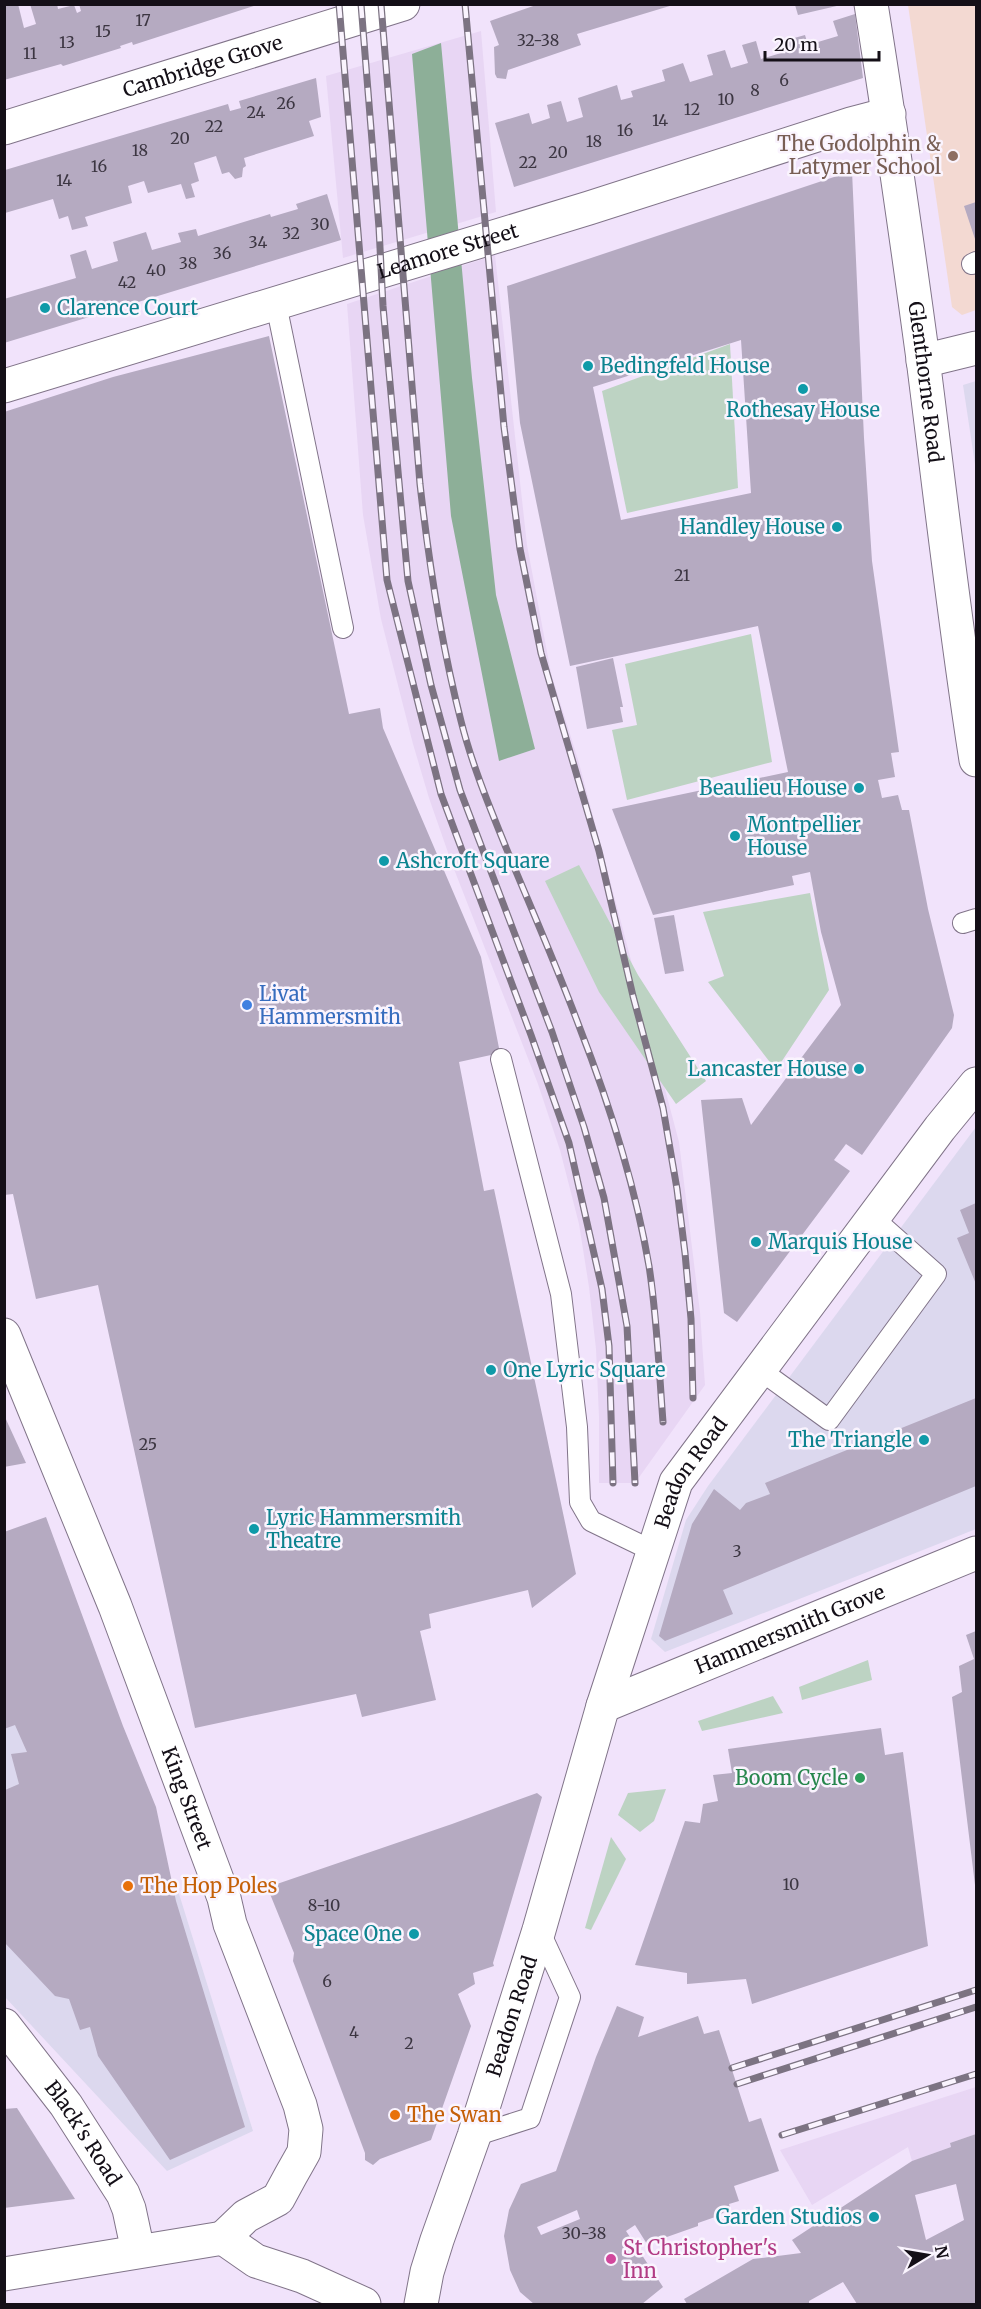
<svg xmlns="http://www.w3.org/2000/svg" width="981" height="2309" viewBox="0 0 981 2309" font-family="Merriweather,serif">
  <rect width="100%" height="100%" fill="#f1e3fb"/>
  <g fill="#dcd8ee">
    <polygon points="976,381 976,471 963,385"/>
    <polygon points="976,1127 976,1529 665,1652 651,1639 686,1520 708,1486"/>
    <polygon points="4,1572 141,1892 175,1881 253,2131 167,2171 5,1997"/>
  </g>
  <g fill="#e8d6f4">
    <polygon points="481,31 496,212 343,258 326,76"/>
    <polygon points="495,255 527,545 551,673 579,763 679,1142 700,1312 705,1385 635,1483 599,1483 599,1417 596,1349 589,1287 579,1224 560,1150 538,1084 452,864 429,798 413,744 381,619 363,515 347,304"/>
    <polygon points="976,2087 976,2134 950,2143 951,2147 912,2161 908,2147 812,2205 780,2150"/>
  </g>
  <polygon fill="#f3d9d2" points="908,5 976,5 976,310 962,315 952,307"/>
  <g fill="#bdd3c3">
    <polygon points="730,344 738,488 627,513 602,391"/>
    <polygon points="751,634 772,762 627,800 612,730 637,725 625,664"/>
    <polygon points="579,865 638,975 706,1081 676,1104 599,992 545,881"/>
    <polygon points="810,893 829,990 776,1070 708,982 724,976 703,912"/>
    <polygon points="868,1660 872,1680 802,1700 799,1687"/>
    <polygon points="773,1696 783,1713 702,1731 698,1721"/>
    <polygon points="666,1789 654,1821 640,1832 618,1815 628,1793"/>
    <polygon points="611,1837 626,1859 591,1930 585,1928"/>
  </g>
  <polygon fill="#8daf98" points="441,43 472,378 496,595 535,749 499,761 451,516 412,54"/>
  <g fill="#b5aac1" fill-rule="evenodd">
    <polygon points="9,4 18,4 24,28 36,24 30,4 57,4 58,9 74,5 77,13 81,11 79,4 257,5 133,45 132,42 120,46 121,48 63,66 61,64 4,80 4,6"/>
    <polygon points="539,4 673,4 673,5 577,34 581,45 508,70 506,79 497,78 495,74 494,47 499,45 490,21"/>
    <polygon points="795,5 841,5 798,15"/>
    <polygon points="855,14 863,78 514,187 495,123 529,113 532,124 550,118 547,105 561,101 567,122 583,117 578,98 617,85 621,100 633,97 631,91 665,81 662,70 683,63 690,82 713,75 707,55 725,50 731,68 748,63 742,45 756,41 761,59 791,50 787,40 805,35 808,45 838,36 833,21"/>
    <polygon points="316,78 321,117 309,121 314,136 244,158 246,166 243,168 242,177 235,179 229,172 222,174 216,156 194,163 199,181 191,184 195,197 186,199 181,184 148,193 144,181 128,186 132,203 85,217 88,226 72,230 68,216 59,219 53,199 5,213 5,170 228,104 230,111 241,108 239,101"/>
    <path d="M852,171L864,438L872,561L899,752L891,753L895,777L878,780L882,798L898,795L902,810H909L928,909L954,1015L952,1028L862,1155L846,1144L834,1160L850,1171L737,1322L724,1313L701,1100L742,1098L751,1125L841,1005L821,932L810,872L792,876L794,885L653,915L612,809L788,772L758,626L570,666L520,423L507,286ZM741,340L751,493L621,520L593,387Z"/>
    <polygon points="327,194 341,240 4,343 4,299 76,278 70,255 86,250 92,269 118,261 113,242 146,232 152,250 181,242 178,233 196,229 198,236 270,214 271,217 298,209 296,204"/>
    <polygon points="976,202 976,238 975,239 964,206"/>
    <polygon points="269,336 349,714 380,708 383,728 481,957 500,1053 459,1062 484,1191 494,1189 576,1574 532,1608 528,1590 429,1614 431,1628 420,1631 436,1700 362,1717 356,1694 195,1728 98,1285 36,1299 13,1194 4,1195 4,412 113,377"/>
    <polygon points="613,658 623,707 620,707 623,722 587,729 576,667"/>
    <polygon points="674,915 684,971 665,974 654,918"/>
    <polygon points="976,1203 976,1284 957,1238 969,1233 960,1210"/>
    <polygon points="976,1398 976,1486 723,1590 733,1614 665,1641 659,1636 692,1524 714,1489 740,1510 746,1503 770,1494 765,1483"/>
    <polygon points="4,1415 26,1463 4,1467"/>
    <polygon points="46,1517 123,1726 156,1807 176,1901 245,2127 170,2160 98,2056 90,2027 80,2030 69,1999 55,1996 5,1943 5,1790 19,1784 11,1754 27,1752 15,1725 4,1729 4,1532"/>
    <polygon points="976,1631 976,1884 975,1885 952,1697 962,1692 959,1666 974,1659 966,1635"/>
    <polygon points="881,1728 885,1755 903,1752 928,1946 752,2004 746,1979 687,1984 687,1973 635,1965 685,1821 700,1823 703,1804 718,1801 713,1775 732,1773 728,1749"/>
    <polygon points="537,1793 542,1797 493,1963 494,1966 473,1973 475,1984 458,1994 471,2026 431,2140 380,2159 373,2165 365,2160 365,2153 293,1961 294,1953 270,1894 274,1885 452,1824"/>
    <path d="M617,2006L644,2017L638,2037L698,2016L704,2034L719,2030L749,2122L761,2118L779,2171L734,2186L739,2201L729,2204L730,2208L718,2216L698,2223V2226L647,2244L635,2225L626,2231L663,2287L642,2304H534L520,2292L510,2270L504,2236L509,2210L521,2184L556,2171L596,2057ZM577,2210L580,2219L541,2235L537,2227Z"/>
    <polygon points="17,2108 75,2199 4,2208 4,2109"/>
    <path d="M976,2134V2304H857L843,2282L809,2301V2304H687L684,2299L753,2259L801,2253L792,2240L912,2161L951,2147L950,2143ZM956,2184L964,2220L926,2240L915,2195Z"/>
  </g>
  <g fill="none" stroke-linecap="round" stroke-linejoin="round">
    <g stroke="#817489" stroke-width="22">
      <g id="service">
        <polyline points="972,264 976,262"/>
        <polyline points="276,304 343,628"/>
        <polyline points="963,923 976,919"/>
        <polyline points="501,1059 561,1294 577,1427 580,1502 591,1521 653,1551"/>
        <polyline points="760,1370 829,1420 936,1274 873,1218"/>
        <polyline points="474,2136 530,2118 570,1997 539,1930"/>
      </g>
    </g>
    <g stroke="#817489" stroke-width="35">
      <g id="minor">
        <path id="s1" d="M4,128L403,4"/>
        <polyline points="923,361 976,348"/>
        <path id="s2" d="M4,386L589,208L851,124L889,114"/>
        <path id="s3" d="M603,1706L976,1553"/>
        <path id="s4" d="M4,2025L66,2105L123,2194L129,2209L138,2251"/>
      </g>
    </g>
    <g stroke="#817489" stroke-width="35">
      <g id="primary">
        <path id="s5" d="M871,4C890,123 907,241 923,359C940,493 955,627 976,760"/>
        <path id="s6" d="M4,1335L115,1606L224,1898L230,1924L300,2105L306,2129L304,2152L291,2175L278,2199L246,2216L223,2238"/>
        <polyline points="223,2238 256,2261 302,2276 364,2304"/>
        <polyline points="4,2274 223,2238"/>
        <path id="s7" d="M421,2304L427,2272L437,2240L474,2136L539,1930L603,1706L676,1482L940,1128L976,1084"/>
      </g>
    </g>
    <use href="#service" stroke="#fff" stroke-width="20"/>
    <use href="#minor" stroke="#fff" stroke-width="33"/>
    <use href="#primary" stroke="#fff" stroke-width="33"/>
    <g stroke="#7c7382" stroke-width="7">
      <g id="rail">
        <polyline points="339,4 387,580 441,794 531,1035 569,1143 602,1289 609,1346 613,1483"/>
        <polyline points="361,4 379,228 383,306 408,581 431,685 460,790 552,1032 584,1127 604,1198 627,1326 635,1483"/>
        <path d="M381,4L420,484C429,564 441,643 461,721C472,765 490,808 507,850C531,908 557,967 579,1026C609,1103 635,1184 649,1266C657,1317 659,1370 663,1422"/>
        <polyline points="465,4 504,427 520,549 541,653 599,851 633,996 663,1108 677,1189 685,1253 691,1319 693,1398"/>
        <polyline points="732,2068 976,1990"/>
        <polyline points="737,2084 976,2007"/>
        <polyline points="782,2135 976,2074"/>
      </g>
    </g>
    <use href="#rail" stroke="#faf4fe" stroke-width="4.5" stroke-dasharray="14" stroke-linecap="butt"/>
  </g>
  <circle fill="#8d6e63" stroke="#faf4fe" stroke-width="2" cx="953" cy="156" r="6"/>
  <g fill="#0f9aa8" stroke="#faf4fe" stroke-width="2">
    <circle cx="45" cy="308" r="6"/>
    <circle cx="588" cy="366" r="6"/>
    <circle cx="803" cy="389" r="6"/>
    <circle cx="837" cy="527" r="6"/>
    <circle cx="859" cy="788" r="6"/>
    <circle cx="735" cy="836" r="6"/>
    <circle cx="384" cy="861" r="6"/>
    <circle cx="859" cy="1069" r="6"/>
    <circle cx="756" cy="1242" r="6"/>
    <circle cx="491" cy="1370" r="6"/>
    <circle cx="924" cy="1440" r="6"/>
    <circle cx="254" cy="1529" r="6"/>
    <circle cx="414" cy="1934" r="6"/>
    <circle cx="874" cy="2217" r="6"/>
  </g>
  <circle fill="#3f7fe0" stroke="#faf4fe" stroke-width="2" cx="247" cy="1005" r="6"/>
  <circle fill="#2e9e5b" stroke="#faf4fe" stroke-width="2" cx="860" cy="1778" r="6"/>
  <g fill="#e8710a" stroke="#faf4fe" stroke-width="2">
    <circle cx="128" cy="1886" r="6"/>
    <circle cx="395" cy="2115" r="6"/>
  </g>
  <circle fill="#d1479c" stroke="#faf4fe" stroke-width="2" cx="611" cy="2259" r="6"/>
  <g text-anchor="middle" stroke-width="5" stroke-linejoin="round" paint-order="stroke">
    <g font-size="16" fill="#3c3642">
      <text x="143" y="26">17</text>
      <text x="103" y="37">15</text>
      <text x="538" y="46">32-38</text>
      <text x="67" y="48">13</text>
      <text x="30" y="59">11</text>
      <text x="784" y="86">6</text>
      <text x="755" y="96">8</text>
      <text x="726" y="105">10</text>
      <text x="286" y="109">26</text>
      <text x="692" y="115">12</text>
      <text x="256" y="118">24</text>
      <text x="660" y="126">14</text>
      <text x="214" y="132">22</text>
      <text x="625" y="136">16</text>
      <text x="180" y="144">20</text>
      <text x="594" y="147">18</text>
      <text x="140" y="156">18</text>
      <text x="558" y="158">20</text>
      <text x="528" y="168">22</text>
      <text x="99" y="172">16</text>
      <text x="64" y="186">14</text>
      <text x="320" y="230">30</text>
      <text x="291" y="239">32</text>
      <text x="258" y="248">34</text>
      <text x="222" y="259">36</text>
      <text x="188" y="269">38</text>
      <text x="156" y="276">40</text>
      <text x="127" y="288">42</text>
      <text x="682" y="581">21</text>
      <text x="148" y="1450">25</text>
      <text x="737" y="1557">3</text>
      <text x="791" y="1890">10</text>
      <text x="324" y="1911">8-10</text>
      <text x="327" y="1987">6</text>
      <text x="354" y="2038">4</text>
      <text x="409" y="2049">2</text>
      <text x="584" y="2239">30-38</text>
    </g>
    <g font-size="20" fill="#140f17" stroke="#faf4fe">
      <text dy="7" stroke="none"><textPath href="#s1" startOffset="208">Cambridge Grove</textPath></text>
      <text dy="7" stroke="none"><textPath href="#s2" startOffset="464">Leamore Street</textPath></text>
      <text dy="7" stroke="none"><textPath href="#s5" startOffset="382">Glenthorne Road</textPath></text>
      <text dy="7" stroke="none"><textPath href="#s7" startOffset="876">Beadon Road</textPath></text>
      <text dy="7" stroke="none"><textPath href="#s3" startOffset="202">Hammersmith Grove</textPath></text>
      <text dy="7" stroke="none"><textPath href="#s6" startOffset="498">King Street</textPath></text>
      <text dy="7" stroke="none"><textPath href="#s7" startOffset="302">Beadon Road</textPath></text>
      <text dy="7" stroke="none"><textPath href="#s4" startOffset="134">Black's Road</textPath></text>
    </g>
    <g font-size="20" fill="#785e54" stroke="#faf4fe" text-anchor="end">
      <text x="941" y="151">The Godolphin &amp;<tspan x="941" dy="23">Latymer School</tspan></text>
    </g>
    <g font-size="20" fill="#0d838f" stroke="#faf4fe" text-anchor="start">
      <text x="57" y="315">Clarence Court</text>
      <text x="600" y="373">Bedingfeld House</text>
      <text x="803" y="417" text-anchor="middle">Rothesay House</text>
      <text x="825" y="534" text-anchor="end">Handley House</text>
      <text x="847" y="795" text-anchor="end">Beaulieu House</text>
      <text x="747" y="832">Montpellier<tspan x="747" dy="23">House</tspan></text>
      <text x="396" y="868">Ashcroft Square</text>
      <text x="847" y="1076" text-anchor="end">Lancaster House</text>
      <text x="768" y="1249">Marquis House</text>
      <text x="503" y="1377">One Lyric Square</text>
      <text x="912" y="1447" text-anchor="end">The Triangle</text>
      <text x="266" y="1525">Lyric Hammersmith<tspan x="266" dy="23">Theatre</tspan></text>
      <text x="402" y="1941" text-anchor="end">Space One</text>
      <text x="862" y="2224" text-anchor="end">Garden Studios</text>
    </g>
    <g font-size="20" fill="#366cbe" stroke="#faf4fe" text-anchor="start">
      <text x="259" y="1001">Livat<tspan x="259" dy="23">Hammersmith</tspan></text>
    </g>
    <g font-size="20" fill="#27864d" stroke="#faf4fe" text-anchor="end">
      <text x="848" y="1785">Boom Cycle</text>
    </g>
    <g font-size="20" fill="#c56008" stroke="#faf4fe" text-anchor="start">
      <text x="140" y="1893">The Hop Poles</text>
      <text x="407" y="2122">The Swan</text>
    </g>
    <g font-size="20" fill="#b23c85" stroke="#faf4fe" text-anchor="start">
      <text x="623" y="2255">St Christopher's<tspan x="623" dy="23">Inn</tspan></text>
    </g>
  </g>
  <rect width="981" height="2309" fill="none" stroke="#140f17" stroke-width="12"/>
  <g transform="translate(927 2255) rotate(79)" stroke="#faf4fe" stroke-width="4.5" paint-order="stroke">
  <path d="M0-4.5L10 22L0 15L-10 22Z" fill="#140f17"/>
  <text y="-9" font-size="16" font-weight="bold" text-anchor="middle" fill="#140f17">N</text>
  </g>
  <path d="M765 51v9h114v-9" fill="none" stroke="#140f17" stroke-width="3"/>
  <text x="774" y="51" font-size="18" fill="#140f17" stroke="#faf4fe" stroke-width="4.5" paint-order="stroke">20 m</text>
</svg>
